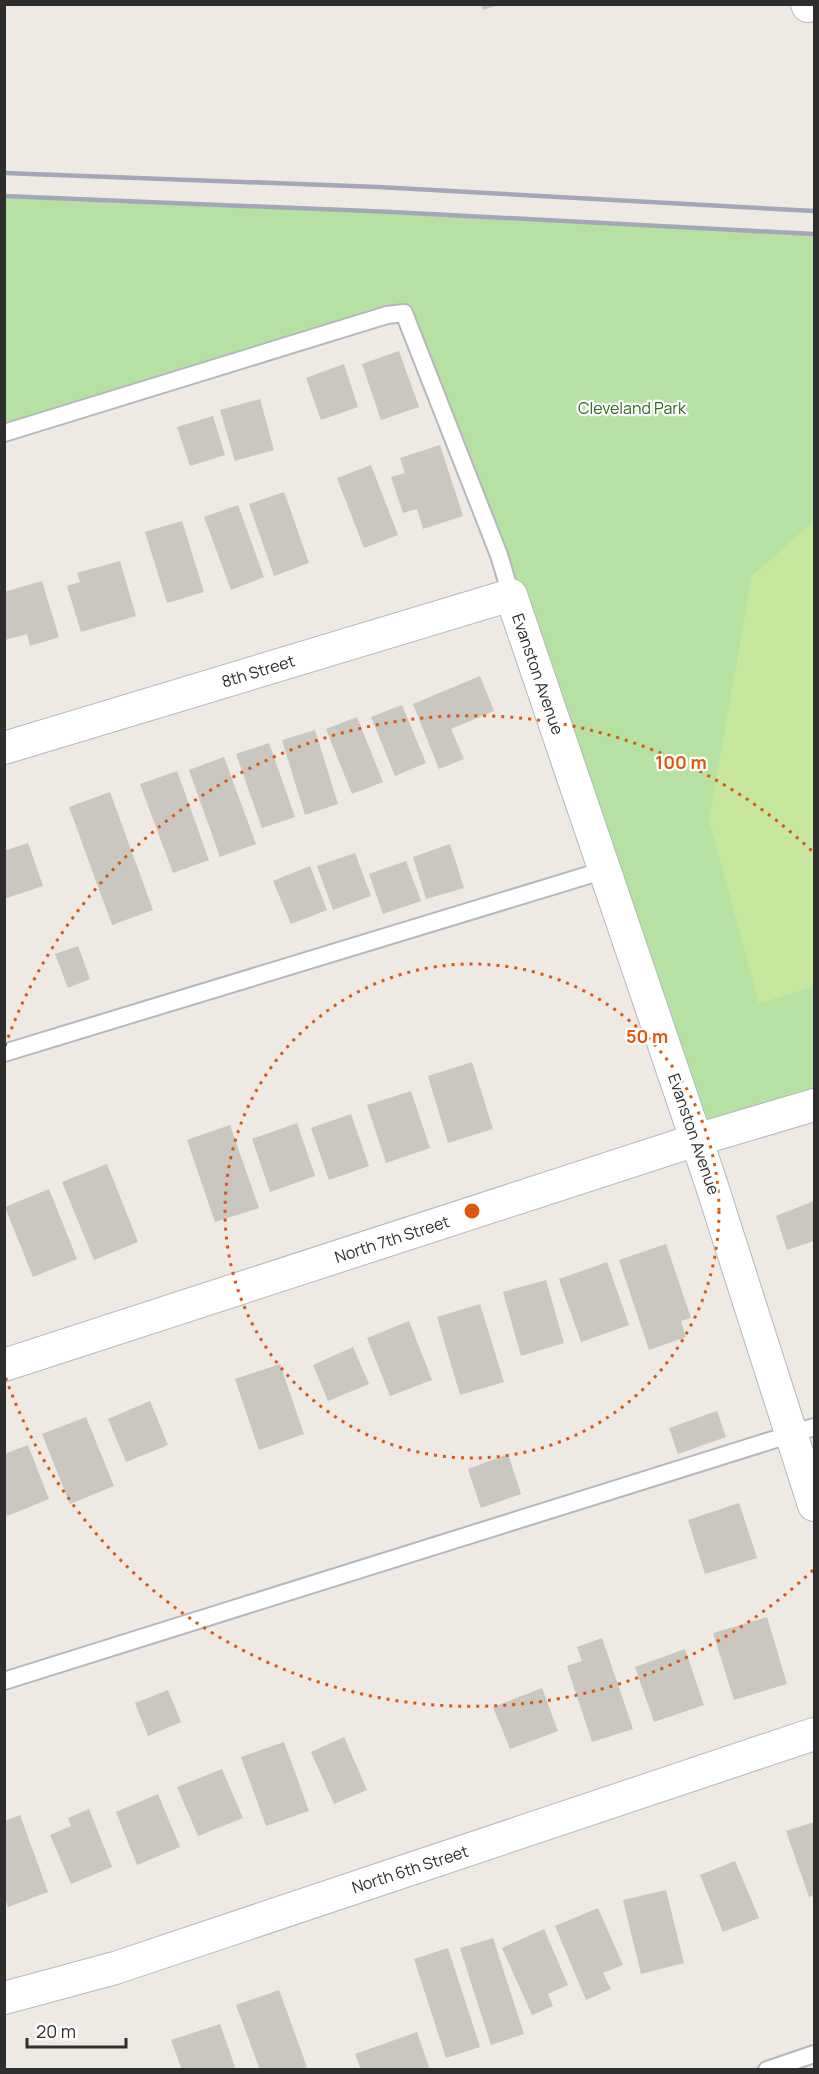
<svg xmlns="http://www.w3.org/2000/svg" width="819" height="2074" viewBox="0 0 819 2074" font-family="Manrope,sans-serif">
  <rect width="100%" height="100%" fill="#eee9e2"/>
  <polygon fill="#b7e1a2" points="5,195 814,233 814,1105 696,1140 404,313 5,435"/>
  <polygon fill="#c7e79f" points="814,521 814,987 759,1003 709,820 752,576"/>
  <g fill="#cac7c0">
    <polygon points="481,4 499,4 499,5 483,10"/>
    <polygon points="399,351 419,407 381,420 362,364"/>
    <polygon points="344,364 358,407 321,420 306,378"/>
    <polygon points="260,399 274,450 235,461 220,410"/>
    <polygon points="213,416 225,455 190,466 177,427"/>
    <polygon points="440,445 463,516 423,529 417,509 403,513 391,477 405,473 400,458"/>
    <polygon points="371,465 398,535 364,548 337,478"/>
    <polygon points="284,492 309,563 274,576 249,504"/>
    <polygon points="238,505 264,577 231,590 204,517"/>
    <polygon points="182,521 204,592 167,603 145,532"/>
    <polygon points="120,561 136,616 81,632 67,586 80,582 77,573"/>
    <polygon points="42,581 59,637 30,646 27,634 5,640 4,592"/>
    <polygon points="480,676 494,711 451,729 464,759 439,769 413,704"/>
    <polygon points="402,705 426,763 395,776 371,717"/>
    <polygon points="357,717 383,782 352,794 326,729"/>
    <polygon points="315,730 338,804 305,815 282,740"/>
    <polygon points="269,743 295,817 262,828 236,754"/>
    <polygon points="224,757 256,844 220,857 189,770"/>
    <polygon points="177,771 209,860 173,873 140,784"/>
    <polygon points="110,792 153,910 112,925 69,807"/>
    <polygon points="28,843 43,886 4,899 4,851"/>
    <polygon points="450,844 464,888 426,899 413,857"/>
    <polygon points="355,853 371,896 333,910 317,866"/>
    <polygon points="406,861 421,901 383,914 369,874"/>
    <polygon points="310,866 327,910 291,924 273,881"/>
    <polygon points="78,946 90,979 68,988 55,954"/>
    <polygon points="472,1062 493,1129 448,1143 428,1076"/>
    <polygon points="411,1091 430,1148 386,1163 367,1105"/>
    <polygon points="351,1114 369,1166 329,1180 311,1128"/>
    <polygon points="297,1123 315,1176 270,1192 252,1139"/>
    <polygon points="230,1125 259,1208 215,1222 187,1140"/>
    <polygon points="107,1164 138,1242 94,1260 62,1182"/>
    <polygon points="49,1189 77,1259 33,1277 5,1207"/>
    <polygon points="814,1201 814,1241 787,1250 776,1216"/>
    <polygon points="666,1244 691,1318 681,1321 686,1337 649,1350 619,1260"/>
    <polygon points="607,1262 629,1325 581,1342 559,1279"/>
    <polygon points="546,1280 564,1343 521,1356 503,1292"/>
    <polygon points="480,1304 504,1382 460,1395 437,1317"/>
    <polygon points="409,1321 432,1380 390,1396 367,1338"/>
    <polygon points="353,1347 369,1384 328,1401 313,1365"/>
    <polygon points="280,1364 304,1434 259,1450 235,1379"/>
    <polygon points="150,1401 168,1445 126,1462 108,1419"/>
    <polygon points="717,1411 726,1437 678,1454 669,1428"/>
    <polygon points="86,1417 114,1486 70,1504 42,1434"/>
    <polygon points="28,1445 49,1499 7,1516 4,1509 4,1454"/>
    <polygon points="508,1454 521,1494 481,1508 468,1469"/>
    <polygon points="739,1503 757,1558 705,1574 688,1520"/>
    <polygon points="767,1617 787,1684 734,1700 713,1633"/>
    <polygon points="602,1638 633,1729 592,1742 567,1666 582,1661 577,1647"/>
    <polygon points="685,1649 704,1705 654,1722 635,1667"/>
    <polygon points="542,1688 558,1731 510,1749 493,1707"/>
    <polygon points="168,1690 181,1722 148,1736 135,1703"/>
    <polygon points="344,1737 367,1790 334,1804 311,1752"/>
    <polygon points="284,1742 309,1811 266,1826 241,1757"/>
    <polygon points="222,1769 243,1818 198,1836 177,1787"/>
    <polygon points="158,1794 180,1847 137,1865 116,1812"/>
    <polygon points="89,1809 112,1867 71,1884 50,1835 71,1826 68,1818"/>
    <polygon points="20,1815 48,1892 8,1907 5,1898 5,1821"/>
    <polygon points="814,1822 814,1895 809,1897 786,1831"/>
    <polygon points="735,1861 759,1918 723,1932 700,1875"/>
    <polygon points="666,1890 684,1963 641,1974 623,1900"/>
    <polygon points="598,1908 623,1965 603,1973 611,1989 586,2000 555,1926"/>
    <polygon points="544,1929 568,1985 548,1994 553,2006 532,2015 502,1948"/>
    <polygon points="493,1938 524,2034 491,2045 460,1948"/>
    <polygon points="448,1948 480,2047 446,2058 414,1959"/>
    <polygon points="279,1990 307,2067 299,2070 260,2070 236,2005"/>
    <polygon points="220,2024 236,2070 182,2070 171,2040"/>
    <polygon points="417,2032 430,2070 361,2070 355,2054"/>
  </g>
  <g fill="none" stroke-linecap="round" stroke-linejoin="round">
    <g stroke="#b5b7c0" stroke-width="20">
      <g id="service">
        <polyline points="4,433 387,315 404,313 499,555 511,595"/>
        <polyline points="4,1053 605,870"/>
        <polyline points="4,1681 814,1427"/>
        <polyline points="767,2070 814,2054"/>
      </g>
    </g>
    <g stroke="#b5b7c0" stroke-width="34">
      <g id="minor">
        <polyline points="807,4 808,6"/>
        <polyline points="4,748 511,595 710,1180 814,1505"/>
        <polyline points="4,1365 696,1140 814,1105"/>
        <polyline points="4,1998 115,1968 814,1734"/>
      </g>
    </g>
    <use href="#service" stroke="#fff" stroke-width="16"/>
    <use href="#minor" stroke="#fff" stroke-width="32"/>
    <g stroke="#a4a7b7" stroke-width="4.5">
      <polyline points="4,173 378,187 814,211"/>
      <polyline points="4,196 392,212 814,234"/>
    </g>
  </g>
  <g fill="none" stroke="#df570e" stroke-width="3" stroke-dasharray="3 6">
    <circle cx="472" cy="1211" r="247"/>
    <path d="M813 1570A495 495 0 0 1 5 1376M5 1046A495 495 0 0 1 813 852"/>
  </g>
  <g text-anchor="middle" stroke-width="4.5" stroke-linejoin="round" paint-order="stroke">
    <g font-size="16" fill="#2e6920" stroke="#fff">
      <text x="632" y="414">Cleveland Park</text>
    </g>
    <g font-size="16" fill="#2e2e2e" stroke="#fff">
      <text transform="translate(258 671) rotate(-17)" y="6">8th Street</text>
      <text transform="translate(538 674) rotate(71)" y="6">Evanston Avenue</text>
      <text transform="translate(694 1134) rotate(71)" y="6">Evanston Avenue</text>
      <text transform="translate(392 1239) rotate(-18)" y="6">North 7th Street</text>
      <text transform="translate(410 1869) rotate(-18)" y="6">North 6th Street</text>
    </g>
  </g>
  <circle cx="472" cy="1211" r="9" fill="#df570e" stroke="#fff" stroke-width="3"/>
  <g font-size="18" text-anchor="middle" font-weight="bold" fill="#df570e" stroke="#fff" stroke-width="4.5" stroke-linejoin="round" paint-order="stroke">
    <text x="681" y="769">100 m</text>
    <text x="647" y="1043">50 m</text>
  </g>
  <rect width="819" height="2074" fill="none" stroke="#2e2e2e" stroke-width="12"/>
  <path d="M27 2038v9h99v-9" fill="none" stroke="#2e2e2e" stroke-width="3"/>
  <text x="36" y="2038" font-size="18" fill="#2e2e2e" stroke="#ffffff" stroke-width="4.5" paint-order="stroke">20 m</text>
</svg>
